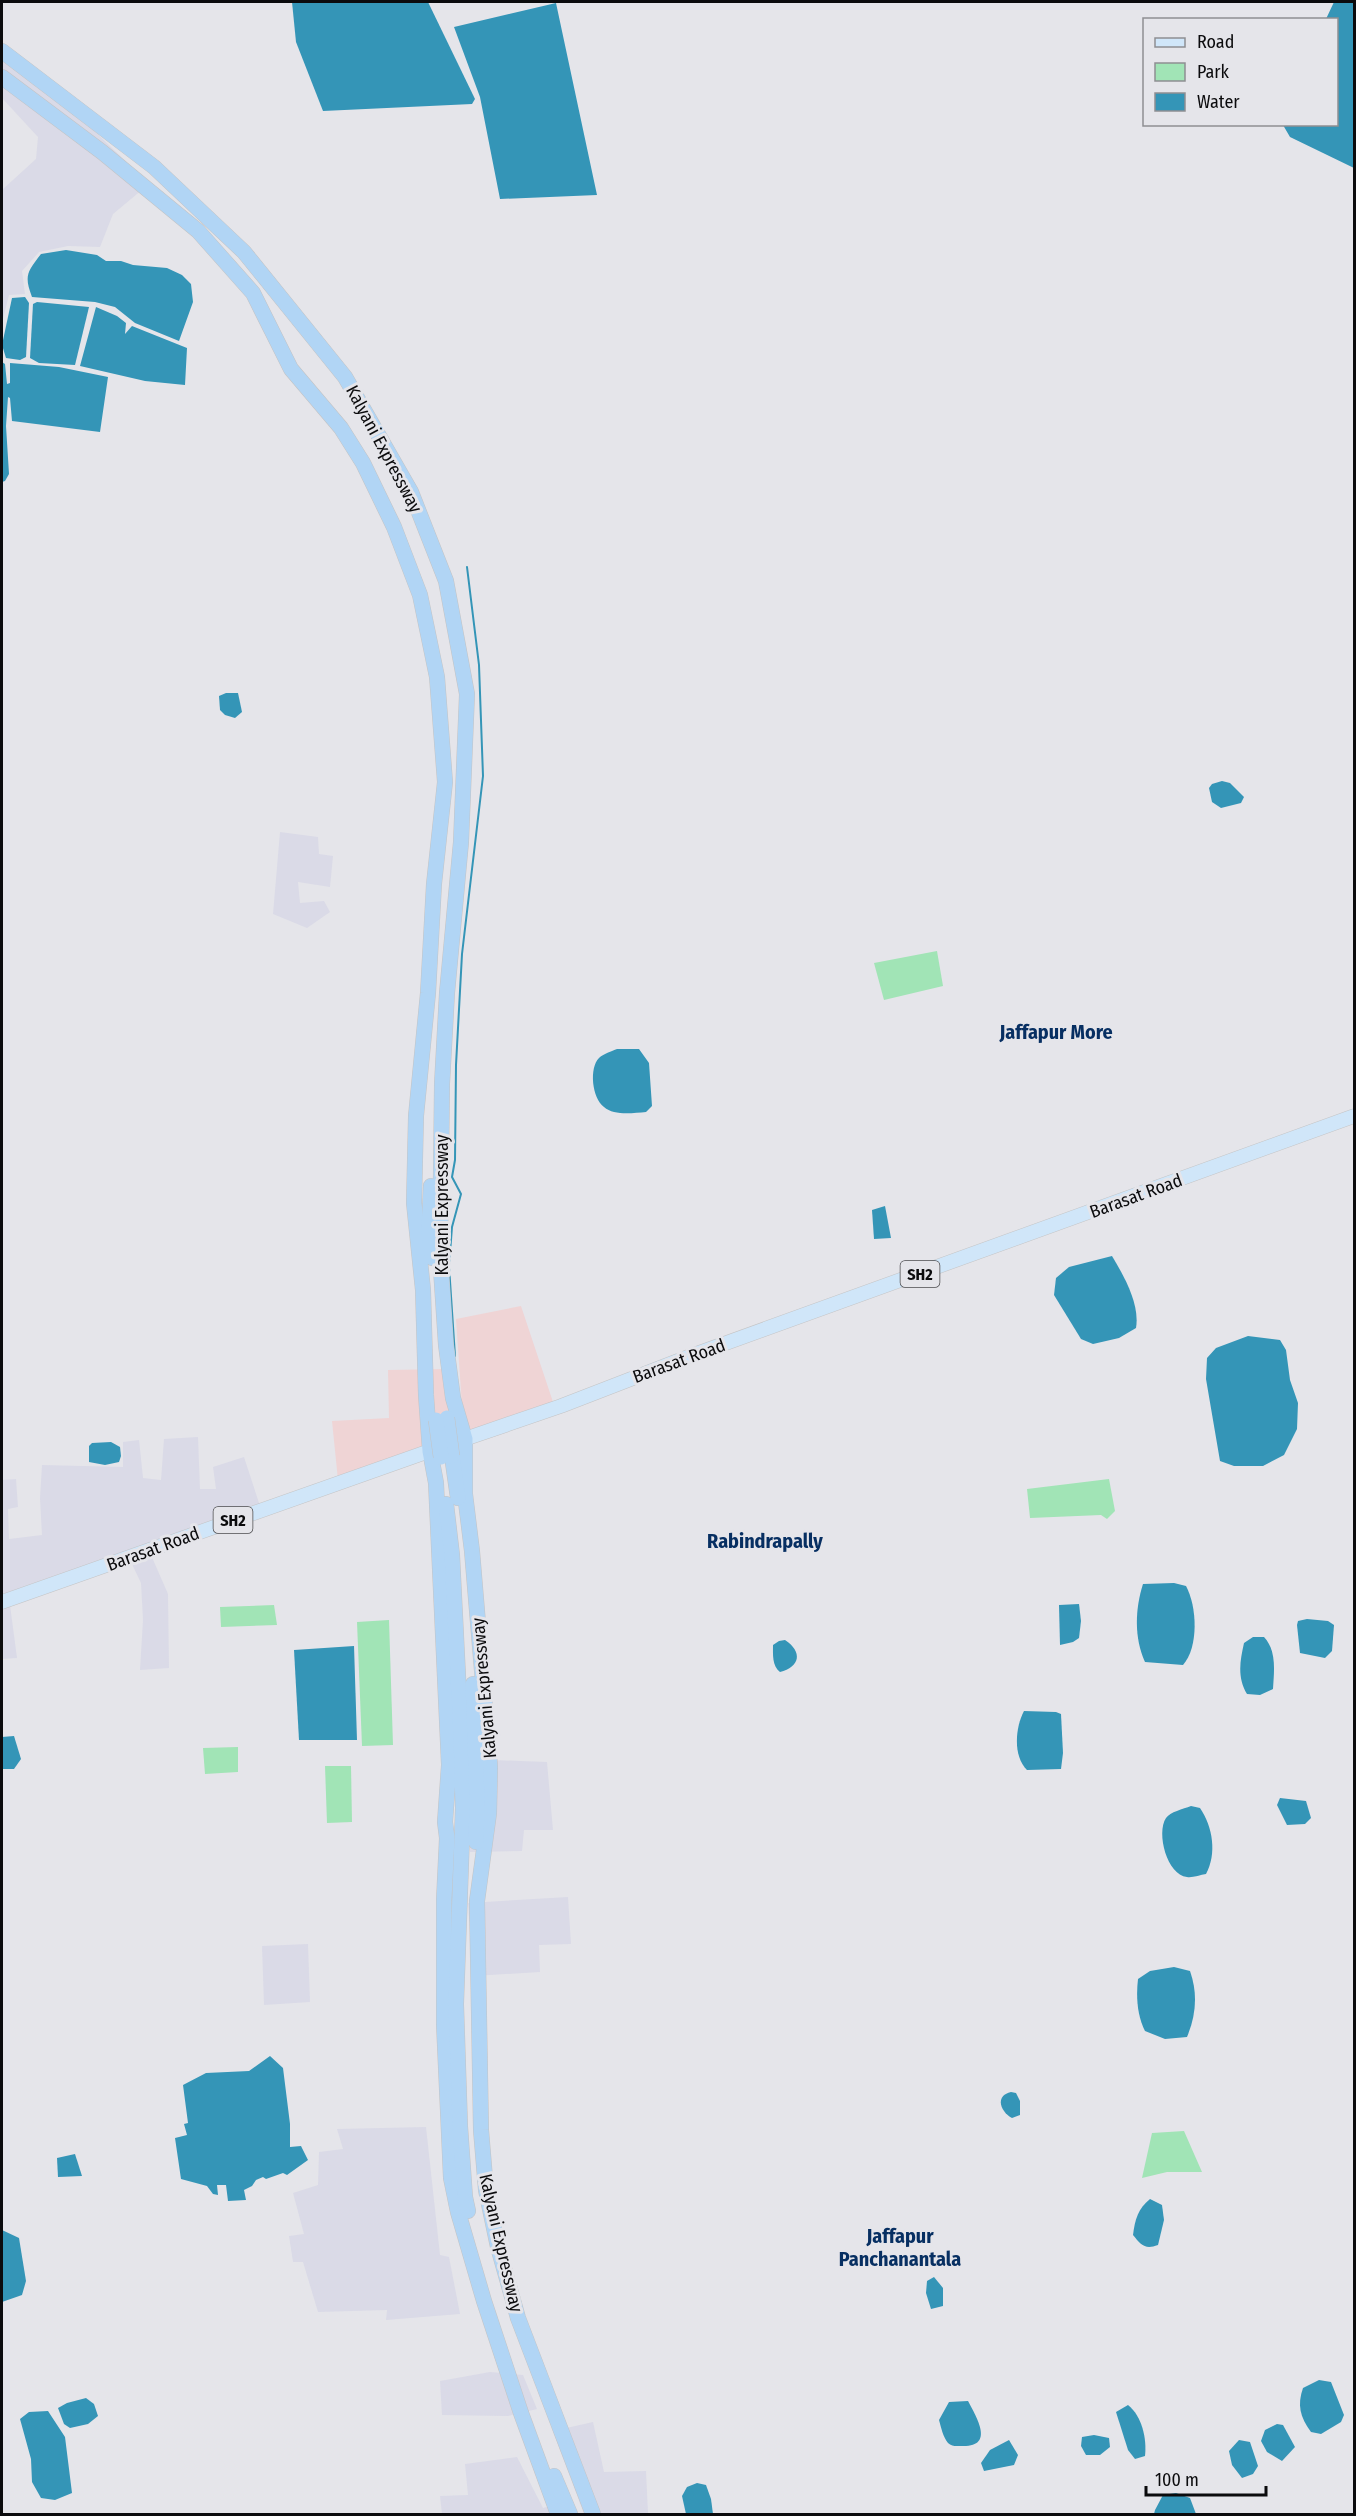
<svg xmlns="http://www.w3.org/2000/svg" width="1356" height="2516" viewBox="0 0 1356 2516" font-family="'Fira Sans Condensed',sans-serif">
  <rect width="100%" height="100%" fill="#e5e5ea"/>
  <g fill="#efd4d5">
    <polygon points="521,1306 553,1402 464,1435 456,1319"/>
    <polygon points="446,1369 451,1440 338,1480 332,1421 389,1418 388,1370"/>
  </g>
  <g fill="#dadae7">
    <polygon points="2,58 81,118 149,184 113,214 100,247 68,246 39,252 22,271 25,294 9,295 2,323 2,190 36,159 38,137 2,98"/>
    <polygon points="280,832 318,837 319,854 333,856 330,887 298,882 300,903 324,901 330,912 307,928 273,914"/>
    <polygon points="198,1437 200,1489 216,1489 213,1467 244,1457 260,1506 2,1599 2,1480 16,1479 18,1507 8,1509 9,1539 42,1535 40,1498 42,1465 123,1467 123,1442 139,1440 143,1478 161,1480 164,1439"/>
    <polygon points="151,1555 168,1594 169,1668 140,1670 143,1620 141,1583 131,1562"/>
    <polygon points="10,1605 17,1658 2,1659 2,1608"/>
    <polygon points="466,1759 547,1762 553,1830 524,1830 522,1851 470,1852"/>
    <polygon points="568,1897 571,1944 539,1945 540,1972 473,1976 468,1903"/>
    <polygon points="308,1944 310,2002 264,2005 262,1946"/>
    <polygon points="426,2127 440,2255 449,2257 460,2314 386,2320 387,2310 318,2312 303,2262 293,2262 289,2236 304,2234 293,2193 318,2185 319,2152 343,2149 337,2129"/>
    <polygon points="490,2372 523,2375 537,2409 508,2416 442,2415 440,2381"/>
    <polygon points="593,2422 604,2472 646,2471 648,2513 584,2514 553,2431"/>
    <polygon points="517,2457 543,2508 568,2501 573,2514 442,2514 440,2496 468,2495 465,2464"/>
  </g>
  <g fill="#a1e4b6">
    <polygon points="937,951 943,986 884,1000 874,963"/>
    <polygon points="1109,1479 1115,1511 1107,1519 1101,1515 1030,1518 1027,1489"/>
    <polygon points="274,1605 277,1625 221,1627 220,1607"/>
    <polygon points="389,1620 393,1745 362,1746 357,1622"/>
    <polygon points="238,1747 238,1772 205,1774 203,1748"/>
    <polygon points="325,1766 351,1766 352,1822 327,1823"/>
    <polygon points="1184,2131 1202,2172 1167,2172 1142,2178 1152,2133"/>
  </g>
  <g fill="#3495b7">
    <polygon points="292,2 428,2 475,99 472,104 323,111 296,42"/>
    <polygon points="1334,2 1354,2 1354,168 1290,137 1283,125 1336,124 1336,20 1326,19"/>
    <polygon points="556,3 597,195 500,199 480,97 454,27"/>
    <path d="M66,250L97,255L106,261H121L133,265L167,268L182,275L191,284L193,302L179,341L135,323L115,307L95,302L32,297C24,276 27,272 41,254Z"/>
    <polygon points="25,297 29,303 26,357 20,360 6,358 2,345 12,298"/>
    <polygon points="37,302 89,307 75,365 39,363 30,358 33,304"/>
    <polygon points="96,307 117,316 126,323 125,334 132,326 187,348 185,385 145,381 80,366"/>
    <polygon points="2,362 5,364 7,384 10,383 10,363 59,367 108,377 100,432 12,421 10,398 8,397 6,426 9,474 5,481 2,482"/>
    <polygon points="226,693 238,693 242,712 235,718 225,715 220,710 219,696"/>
    <polygon points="1222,781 1230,783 1244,797 1241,803 1221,808 1212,802 1209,788 1212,784"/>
    <path d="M617,1049H639L649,1063L652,1106L646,1112C633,1113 614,1116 604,1107C592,1098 589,1068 599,1058C603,1054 612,1051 617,1049Z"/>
    <polygon points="885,1206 891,1238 874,1239 872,1210"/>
    <path d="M1112,1256C1124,1276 1140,1304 1136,1328L1119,1338L1093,1344L1081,1339L1054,1295L1056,1278L1069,1267Z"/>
    <polygon points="1248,1336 1280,1340 1286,1350 1290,1380 1298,1403 1297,1429 1284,1455 1263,1466 1234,1466 1220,1461 1206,1379 1207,1358 1216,1348"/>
    <polygon points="111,1442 120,1447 121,1456 119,1462 105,1465 89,1462 89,1446 92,1443"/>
    <path d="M1174,1583L1186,1586C1197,1606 1199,1647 1183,1665L1145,1662C1134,1638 1135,1609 1143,1584Z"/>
    <polygon points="1079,1604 1081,1621 1079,1638 1073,1642 1060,1645 1059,1605"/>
    <polygon points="1307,1619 1328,1621 1334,1625 1332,1651 1325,1658 1300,1653 1297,1625 1298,1621"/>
    <path d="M1253,1637H1264C1277,1651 1274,1671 1273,1689L1260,1695L1247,1694C1237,1677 1240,1661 1244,1643Z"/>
    <path d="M785,1640C803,1652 800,1667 780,1672C772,1666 773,1654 773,1645L779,1641Z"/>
    <polygon points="354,1646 357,1740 299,1740 294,1650"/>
    <path d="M1024,1711L1056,1712L1061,1714L1063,1753L1061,1769L1027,1770C1013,1756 1015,1728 1024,1711Z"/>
    <polygon points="14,1736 21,1759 14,1769 2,1769 2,1737"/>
    <polygon points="1280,1798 1306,1801 1311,1818 1305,1824 1287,1825 1277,1805"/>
    <path d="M1191,1806L1200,1808C1213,1827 1217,1854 1206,1874C1200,1875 1192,1878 1187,1877C1167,1875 1156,1833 1166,1818C1170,1812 1183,1809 1191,1806Z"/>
    <path d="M1174,1967L1190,1971C1198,1994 1196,2015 1187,2037L1165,2039L1145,2031C1137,2015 1136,1996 1138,1979L1150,1971Z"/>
    <polygon points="270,2056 283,2068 290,2124 290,2147 301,2146 308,2160 287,2175 283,2173 266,2179 263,2177 256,2180 252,2186 244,2190 246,2200 228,2201 226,2185 217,2185 218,2195 213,2194 207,2186 181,2179 175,2138 187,2135 184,2124 188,2123 183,2085 206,2073 249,2071"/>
    <path d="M1011,2092L1016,2093L1020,2101V2115L1012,2118C1001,2112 994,2096 1011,2092Z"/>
    <polygon points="75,2154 82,2176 58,2177 57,2158"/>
    <path d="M1150,2199L1162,2205L1164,2220L1158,2245C1145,2250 1141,2245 1133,2235C1135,2219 1138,2209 1150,2199Z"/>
    <polygon points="2,2230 19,2238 26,2281 22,2295 2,2302"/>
    <polygon points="934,2277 943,2288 943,2306 931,2309 926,2293 927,2281"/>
    <path d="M1319,2380L1331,2382L1344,2415L1341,2422L1321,2434L1311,2432C1300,2417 1297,2405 1303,2388Z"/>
    <polygon points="86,2398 94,2404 98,2416 88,2424 70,2428 64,2424 58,2408 67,2403"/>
    <path d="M968,2401C977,2418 995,2447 962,2446C957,2446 952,2447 948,2443C943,2437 941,2427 939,2420L949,2402Z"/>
    <path d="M1128,2405C1142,2416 1147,2439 1145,2456L1135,2459L1128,2450L1116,2412Z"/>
    <polygon points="48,2411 65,2437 72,2493 55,2500 41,2498 32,2482 31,2459 20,2419 29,2412"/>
    <polygon points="1277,2424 1283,2425 1295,2447 1282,2461 1267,2452 1261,2441 1265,2430"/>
    <polygon points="1094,2435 1109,2438 1110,2447 1100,2455 1086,2455 1081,2446 1082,2437"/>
    <polygon points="1009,2440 1018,2455 1014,2465 984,2471 981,2463 990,2450"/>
    <polygon points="1239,2440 1250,2442 1258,2466 1253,2474 1242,2478 1232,2465 1229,2451"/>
    <polygon points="697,2483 706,2485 711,2499 713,2514 686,2514 682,2496 687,2487"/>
    <polygon points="1176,2493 1190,2498 1196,2514 1154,2514 1155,2510 1163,2495"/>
  </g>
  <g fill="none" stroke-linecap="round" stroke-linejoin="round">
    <polyline stroke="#3495b7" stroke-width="2" points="455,1356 449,1266 452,1227 461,1194 452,1177 455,1160 456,1065 462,954 483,776 479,665 467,567"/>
    <g stroke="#c4c4c5" stroke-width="15">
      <g id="primary">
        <polyline points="456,1442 561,1406 693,1355 1354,1116"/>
        <polyline points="2,1602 438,1448"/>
      </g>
    </g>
    <g stroke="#c4c4c5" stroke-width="16">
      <g id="highway">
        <polyline points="2,51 154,167 244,252 345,377 411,492 446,581 467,694 461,842 447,993 442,1084 440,1254 446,1345 453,1398 465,1439 465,1494 472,1551 490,1767 489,1813 477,1901 481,2130 486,2190 498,2247 518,2318 593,2514"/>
        <polyline points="2,77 102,152 198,231 253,293 291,369 341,428 363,463 394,527 420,595 437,677 445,782 434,884 428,993 416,1116 414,1203 423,1290 426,1395 430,1451 436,1483 449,1765 445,1822 447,1838 444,1900 444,2024 451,2178 458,2212 484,2301 521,2413 558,2514"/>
        <polyline points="431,1186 429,1230 432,1258"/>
        <polyline points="452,1456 458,1498"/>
        <polyline points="446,1504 452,1555 461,1736 463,1808 456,2004 460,2126 465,2197 468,2211"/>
        <polyline points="473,1684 477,1800 476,1842"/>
        <polyline points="554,2476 570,2514"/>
      </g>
    </g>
    <use href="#primary" stroke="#d0e6f9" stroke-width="14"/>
    <use href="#highway" stroke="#b1d5f5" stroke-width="15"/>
    <g stroke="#c4c4c5" stroke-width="16" stroke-linecap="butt">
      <g id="highway-bridge">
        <polyline points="447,1418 452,1456"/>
        <polyline points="436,1420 441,1457"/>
      </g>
    </g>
    <use href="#highway-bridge" stroke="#b1d5f5" stroke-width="15"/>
  </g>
  <g text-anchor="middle" stroke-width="6" stroke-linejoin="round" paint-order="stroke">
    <g fill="#e5e5ea" stroke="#4c4c4f" stroke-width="1.5">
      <rect x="900.5" y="1261" width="39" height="26" rx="4.5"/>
      <rect x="213.5" y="1507" width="39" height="26" rx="4.5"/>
    </g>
    <g font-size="16" font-weight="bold" fill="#0b0b0d">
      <text x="920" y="1280">SH2</text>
      <text x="233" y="1526">SH2</text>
    </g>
    <g font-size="18" fill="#0b0b0d" stroke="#e5e5ea">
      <text transform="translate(384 449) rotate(62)" y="6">Kalyani Expressway</text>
      <text transform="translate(1136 1196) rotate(-20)" y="6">Barasat Road</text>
      <text transform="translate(442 1205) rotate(-90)" y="6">Kalyani Expressway</text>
      <text transform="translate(679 1361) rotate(-20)" y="6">Barasat Road</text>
      <text transform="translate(153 1549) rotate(-20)" y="6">Barasat Road</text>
      <text transform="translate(484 1688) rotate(-95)" y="6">Kalyani Expressway</text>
      <text transform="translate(501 2243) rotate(77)" y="6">Kalyani Expressway</text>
    </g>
    <g font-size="20" font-weight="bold" fill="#072f62" stroke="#e5e5ea">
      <text x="1056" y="1039">Jaffapur More</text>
      <text x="765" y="1548">Rabindrapally</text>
      <text x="900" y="2243">Jaffapur<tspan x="900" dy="23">Panchanantala</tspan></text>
    </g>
  </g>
  <rect width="1356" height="2516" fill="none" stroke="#0b0b0d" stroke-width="6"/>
  <rect x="1143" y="18" width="195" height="108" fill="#e5e5ea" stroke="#8e8e92" stroke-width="1.5"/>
  <rect x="1155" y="38" width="30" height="9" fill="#d0e6f9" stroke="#8e8e92" stroke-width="1.5"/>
  <text x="1197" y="48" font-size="18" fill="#0b0b0d">Road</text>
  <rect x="1155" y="63" width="30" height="18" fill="#a1e4b6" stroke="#8e8e92" stroke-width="1.5"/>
  <text x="1197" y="78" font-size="18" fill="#0b0b0d">Park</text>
  <rect x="1155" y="93" width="30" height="18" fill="#3495b7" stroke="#8e8e92" stroke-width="1.5"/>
  <text x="1197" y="108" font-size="18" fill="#0b0b0d">Water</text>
  <path d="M1146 2486v9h120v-9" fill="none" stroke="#0b0b0d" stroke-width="3"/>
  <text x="1155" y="2486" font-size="18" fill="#0b0b0d" stroke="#e5e5ea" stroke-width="4.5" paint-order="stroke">100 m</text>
</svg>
